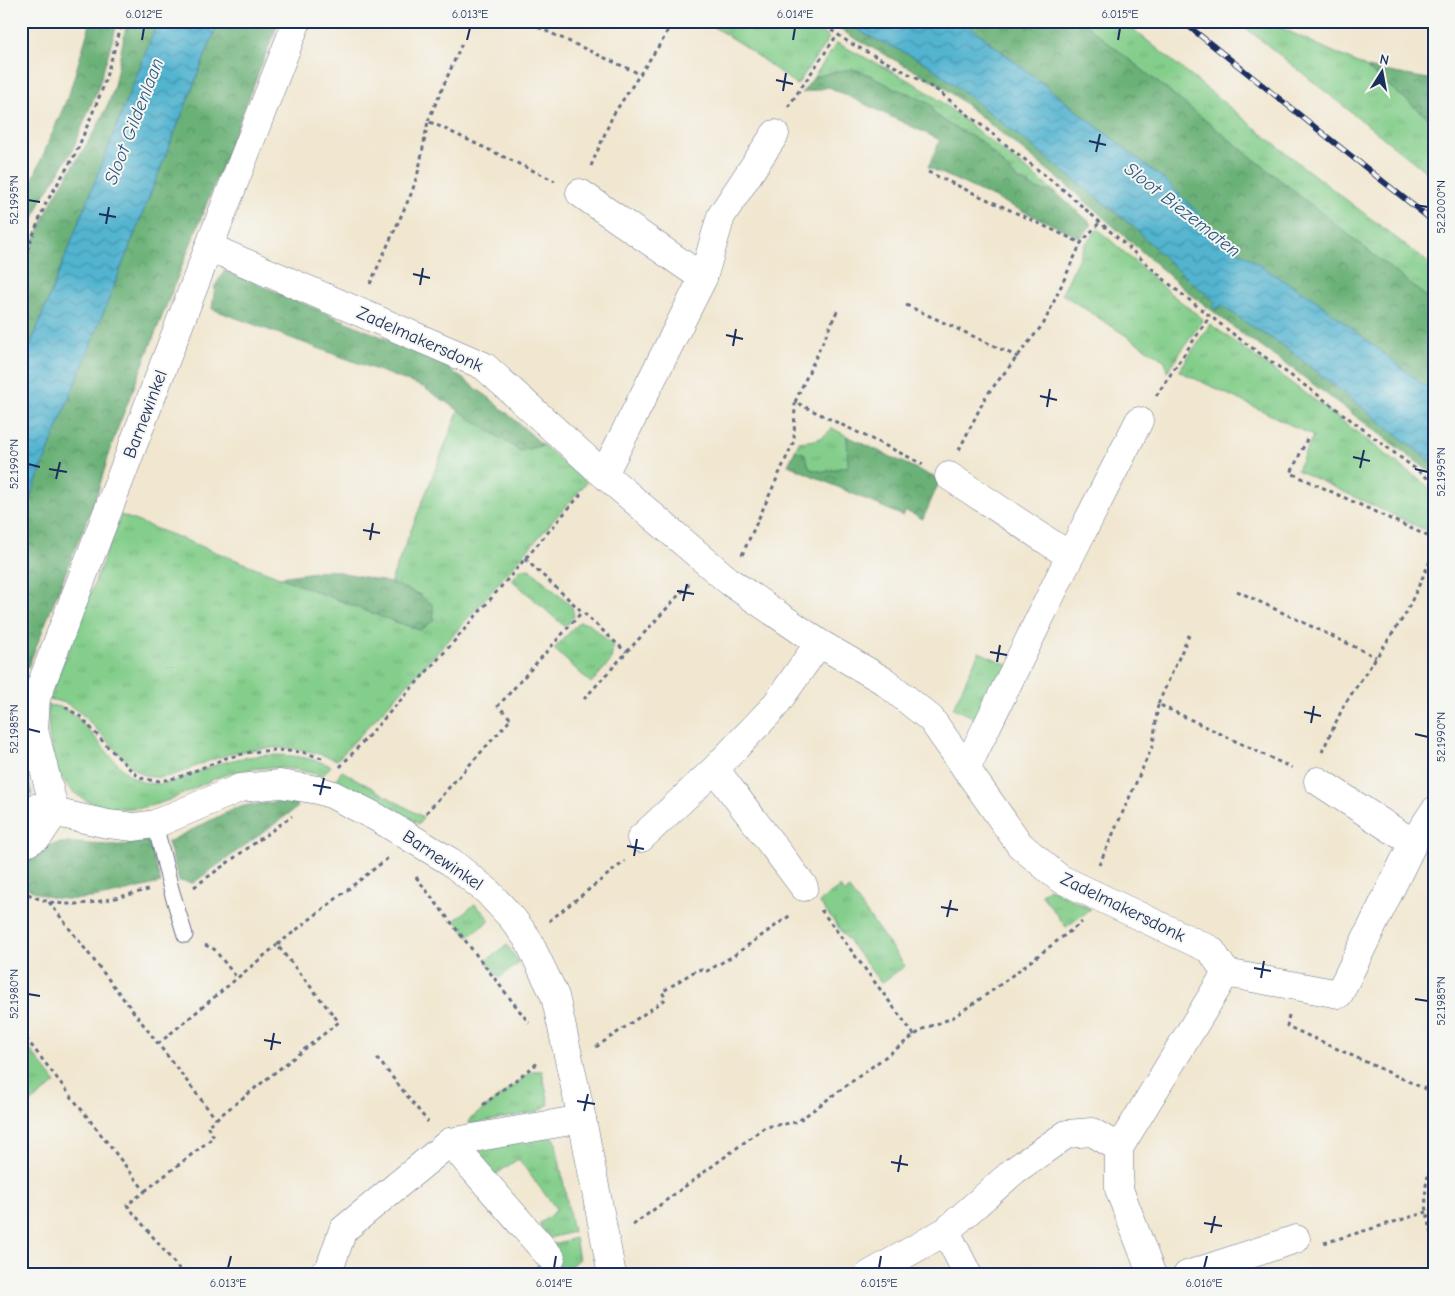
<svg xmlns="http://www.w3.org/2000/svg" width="1455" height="1296" viewBox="0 0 1455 1296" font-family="'Comic Neue',sans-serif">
  <defs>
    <pattern id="grass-tufts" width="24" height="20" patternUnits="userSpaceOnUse" patternTransform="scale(1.25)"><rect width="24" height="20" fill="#84ce8b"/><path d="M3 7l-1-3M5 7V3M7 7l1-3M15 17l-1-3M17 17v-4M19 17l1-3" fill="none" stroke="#71b17a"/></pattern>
    <pattern id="forest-crowns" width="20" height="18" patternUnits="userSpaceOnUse" patternTransform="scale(1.25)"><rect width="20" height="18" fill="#6bb177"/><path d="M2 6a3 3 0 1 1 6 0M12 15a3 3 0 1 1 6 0" fill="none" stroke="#579065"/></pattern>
    <pattern id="water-waves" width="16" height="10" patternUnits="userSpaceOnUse" patternTransform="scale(1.25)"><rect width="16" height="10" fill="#52b4d0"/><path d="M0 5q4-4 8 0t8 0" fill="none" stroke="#4393ac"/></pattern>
  </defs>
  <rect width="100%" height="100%" fill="#f6f6f2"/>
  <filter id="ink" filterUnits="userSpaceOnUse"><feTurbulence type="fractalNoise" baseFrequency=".02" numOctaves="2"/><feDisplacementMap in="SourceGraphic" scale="10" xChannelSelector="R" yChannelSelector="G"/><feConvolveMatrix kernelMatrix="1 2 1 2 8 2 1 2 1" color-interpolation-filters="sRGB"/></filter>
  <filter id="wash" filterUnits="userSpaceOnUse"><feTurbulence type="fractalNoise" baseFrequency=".0096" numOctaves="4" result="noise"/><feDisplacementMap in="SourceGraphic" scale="20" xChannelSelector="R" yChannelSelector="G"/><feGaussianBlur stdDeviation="1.12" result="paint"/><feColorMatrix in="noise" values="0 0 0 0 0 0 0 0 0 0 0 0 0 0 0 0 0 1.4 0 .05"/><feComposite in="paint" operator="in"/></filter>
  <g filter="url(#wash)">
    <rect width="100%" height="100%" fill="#f1e7d0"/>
    <g fill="url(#grass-tufts)" stroke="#507e74">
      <polygon points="704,21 809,21 829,38 797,85 744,46"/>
      <polygon points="1081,21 1123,21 1301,165 1434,267 1434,303"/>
      <polygon points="1237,21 1266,21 1364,66 1434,122 1434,178"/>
      <polygon points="837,43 912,82 935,97 1056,193 1038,190 1016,178 982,142 948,124 934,113 931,105 911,94 895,89 870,75 837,70 824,75 814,77"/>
      <polygon points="1098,229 1171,294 1203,319 1167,372 1165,361 1062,294 1085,244"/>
      <polygon points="1210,324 1320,404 1434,491 1434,534 1297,470 1313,436 1269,414 1179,371"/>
      <path d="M459,410L520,451L543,445L587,482L447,642L337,760C309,749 281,745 251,750C235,752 221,756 206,762C182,771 158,787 134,769L83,715L66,703L49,699L121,515L382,617L420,630L421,595L390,583Z"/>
      <path d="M832,428L847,436L849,466L825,472L810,469L804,453L795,451L799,442C815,440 821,441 832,428Z"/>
      <polygon points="521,569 530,569 572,607 574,617 565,627 512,580"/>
      <polygon points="579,622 588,623 613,645 611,661 591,683 554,649"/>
      <polygon points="979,652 1011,666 984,722 953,708"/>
      <path d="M48,705C53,706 59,706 63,708C92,721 116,778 147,783C169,787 185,776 205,769C245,753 291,749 331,766L322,776C293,767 266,765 236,772C211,777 189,793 166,801C147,808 129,810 109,807C55,800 47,750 48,705Z"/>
      <polygon points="21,754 32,794 21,799"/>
      <polygon points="342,771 423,817 419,824 381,803 334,782"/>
      <polygon points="840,887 844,893 849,889 905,966 881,983 819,902"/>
      <polygon points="1049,888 1091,909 1066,927 1041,894"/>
      <polygon points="475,904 490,920 468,937 455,920"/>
      <polygon points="507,945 519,963 499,978 486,961"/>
      <polygon points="21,1038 56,1083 21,1110"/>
      <polygon points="536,1071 542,1071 549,1104 537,1112 472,1124 469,1123 469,1120 530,1073"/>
      <polygon points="542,1135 555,1139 573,1232 549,1238 539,1224 557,1210 518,1159 495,1175 476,1151"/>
      <path d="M1434,1172V1224C1430,1206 1426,1189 1434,1172Z"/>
      <polygon points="575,1238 579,1259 559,1275 541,1275 535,1269 554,1244"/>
    </g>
    <g fill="url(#forest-crowns)" stroke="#43706a">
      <polygon points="91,21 118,21 98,88 72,151 41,201 21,250 21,207 69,94"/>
      <polygon points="127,21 158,21 21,369 21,274 35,238 54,197 96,129 107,107 113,91"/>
      <polygon points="219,21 279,21 115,435 97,494 28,667 21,665 21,520"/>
      <polygon points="828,21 844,21 869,36 918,58 929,65 1134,227 1172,265 1217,302 1213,307 1217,309 1221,304 1253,327 1284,346 1434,464 1434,475 1293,369 1241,333 1183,288 1069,187 941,85 854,38"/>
      <polygon points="963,21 1081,21 1434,303 1434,393 1313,298 1271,273 1240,252 1215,230 1166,181"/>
      <polygon points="1367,68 1434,80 1434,122"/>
      <path d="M853,69L870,75L895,89L911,94L931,105L934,113L948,124L982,142L1016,178L1038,190L1056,193L1092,224L1081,238L928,167L940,140L829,87L802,93L814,77C827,74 839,70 853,69Z"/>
      <polygon points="225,270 438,361 491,399 543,445 520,451 423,387 212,309 215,286"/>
      <polygon points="847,436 940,480 923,519 906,511 903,516 788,465 795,451 804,453 810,469 825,472 848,466"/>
      <path d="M330,570C365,578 405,581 433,605L434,620L420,630L382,617L279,577Z"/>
      <polygon points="285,801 295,802 298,807 193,883 179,881 168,842 233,809 248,805"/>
      <path d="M148,840L161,883C116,892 62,914 21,884V856C35,851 48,844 62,843C92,842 119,850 148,840Z"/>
    </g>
    <g fill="url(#water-waves)" stroke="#367297">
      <polygon points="158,21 219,21 21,520 21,369"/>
      <path d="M844,21H963L1166,181L1215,230L1240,252L1271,273L1313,298L1434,393V464L1284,346L1253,327L1221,305L1217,310L1213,307L1216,302L1172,265L1134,227L929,65C902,49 870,40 844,21Z"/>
    </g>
  </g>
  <g filter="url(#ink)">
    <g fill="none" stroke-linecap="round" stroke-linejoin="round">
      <g stroke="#666f86" stroke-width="17">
        <polyline id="lane" points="155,824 171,889 185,935"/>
      </g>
      <g stroke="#666f86" stroke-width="29">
        <g id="street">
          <polyline points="580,193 703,278"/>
          <polyline points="209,247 484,366 600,471 730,582 819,643 884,681 931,719 1020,845 1059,878 1211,950 1226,973 1119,1148 1119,1189 1152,1275"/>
          <polyline points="604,474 703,278 721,216 775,134"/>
          <polyline points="949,476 1070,556"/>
          <polyline points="715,769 804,887"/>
          <polyline points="966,769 1070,556 1139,421"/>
          <polyline points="1318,781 1413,843"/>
          <polyline points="21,810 34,808 108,824 134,827 155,824 240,788 280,784 318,790 333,795 376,817 451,862 487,891 512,918 527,938 555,996 582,1119 612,1275"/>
          <polyline points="641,838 715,769 774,707 819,643"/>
          <polyline points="21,846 39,836 55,812 34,730 36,698 209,247 297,21"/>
          <polyline points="1226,973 1339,994 1413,843 1434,811"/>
          <polyline points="450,1142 551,1258"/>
          <polyline points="946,1231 968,1275"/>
          <polyline points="322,1275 329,1270 343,1230 450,1142 582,1119"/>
          <polyline points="869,1275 946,1231 1015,1170 1067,1134 1092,1132 1119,1148"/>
          <polyline points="1187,1275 1296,1239"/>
        </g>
      </g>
      <g stroke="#666f86" stroke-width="3" stroke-dasharray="4 4" stroke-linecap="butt">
        <polyline points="818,21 850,43 913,76 938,91 1066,192 1174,288 1237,337 1318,395 1434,483"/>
        <polyline points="531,24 640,74"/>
        <polyline points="788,107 837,35"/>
        <polyline points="428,121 463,41"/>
        <polyline points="591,166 613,115 664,38 672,21"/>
        <polyline points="928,172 1081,243"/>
        <polyline points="21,248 27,250"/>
        <polyline points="21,265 46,203 76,153 102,90 123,21"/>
        <polyline points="370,284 412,192 419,169 428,121 555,181"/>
        <polyline points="906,305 1018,357"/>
        <polyline points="1156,396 1210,316"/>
        <polyline points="795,402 838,309"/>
        <polyline points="1307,439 1291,473 1434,539"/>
        <polyline points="959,450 986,396 1044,323 1081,243 1099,223"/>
        <polyline points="742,555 794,441 795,402 923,464"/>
        <polyline points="525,559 626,652"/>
        <polyline points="1237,591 1376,657"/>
        <polyline points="584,699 689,584"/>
        <polyline points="1158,704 1191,631"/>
        <polyline points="65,707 81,717 107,746 132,771 140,778 150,780 161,781 179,777 226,758 251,752 275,750 302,752 322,758"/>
        <polyline points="1322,752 1344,705 1405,615 1434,553"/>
        <polyline points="340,767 450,646 581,494"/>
        <polyline points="426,813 511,719 498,706 582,612"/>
        <polyline points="1099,865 1153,745 1158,704 1292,768"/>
        <polyline points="416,877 529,1023"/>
        <polyline points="194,887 292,816"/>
        <path d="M21,890C63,916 104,900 148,890"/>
        <polyline points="49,902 216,1119"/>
        <polyline points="821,910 915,1036"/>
        <polyline points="549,921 625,861"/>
        <polyline points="205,945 214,949 237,978"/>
        <polyline points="1289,1015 1287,1026 1434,1093"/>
        <polyline points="21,1032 145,1191 127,1205 184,1275"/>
        <polyline points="158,1044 277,945"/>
        <polyline points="596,1047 666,999 662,992 698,969 707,971 733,956 792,914"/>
        <polyline points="377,1058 428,1122"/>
        <polyline points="483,1105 539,1062"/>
        <path d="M1434,1160C1419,1191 1427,1211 1434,1243"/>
        <polyline points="145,1191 214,1137 207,1126 339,1022 277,945 388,858"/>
        <polyline points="633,1225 765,1127 797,1122 923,1029 952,1018 993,990 1082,922"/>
        <polyline points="1324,1243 1427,1212"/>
      </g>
      <use href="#lane" stroke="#fff" stroke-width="15"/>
      <use href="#street" stroke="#fff" stroke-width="28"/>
      <g stroke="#1b2f5e" stroke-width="5.5">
        <polyline id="rail" points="1182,21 1434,222"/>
      </g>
      <use href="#rail" stroke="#f6f6f2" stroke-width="4" stroke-dasharray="11" stroke-linecap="butt"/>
    </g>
  </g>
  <path fill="none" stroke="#1b2f5e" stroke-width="2" d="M142,40L144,28M467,40L470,28M793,40L795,28M1118,40L1120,28M776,80L793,84M783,91L786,73M1089,141L1106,145M1096,152L1100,134M28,200L40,202M1415,205L1428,207M99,214L116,217M106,224L109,207M413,274L430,278M420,285L423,268M726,335L743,339M733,346L736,329M1040,396L1057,400M1047,407L1050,389M1353,457L1370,461M28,464L40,467M1360,468L1364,450M49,469L67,472M1415,469L1428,472M56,479L60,462M363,530L380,533M370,540L373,523M677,591L694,594M683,601L687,584M990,652L1007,655M997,662L1000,645M1304,712L1321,716M1311,723L1314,706M28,729L40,732M1415,734L1428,737M313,785L331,788M320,795L324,778M627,846L644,849M634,856L637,839M941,907L958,910M947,917L951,900M1254,968L1271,971M1261,978L1264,961M28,994L40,996M1415,999L1428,1001M264,1040L281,1043M271,1050L274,1033M577,1101L595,1104M584,1111L588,1094M891,1162L908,1165M898,1172L901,1155M1204,1223L1222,1226M1211,1233L1215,1216M228,1268L231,1256M554,1268L556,1256M879,1268L881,1256M1204,1268L1207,1256"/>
  <g text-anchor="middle" stroke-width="4" stroke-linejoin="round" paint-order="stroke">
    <g font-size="18" fill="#1b2f5e" stroke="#f6f6f2">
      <text transform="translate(420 339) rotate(24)" y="6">Zadelmakersdonk</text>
      <text transform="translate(145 414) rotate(-69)" y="6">Barnewinkel</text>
      <text transform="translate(443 860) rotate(34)" y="6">Barnewinkel</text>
      <text transform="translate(1123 907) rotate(26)" y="6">Zadelmakersdonk</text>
    </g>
    <g font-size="19" font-style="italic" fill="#2c5780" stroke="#f6f6f2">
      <text transform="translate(133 121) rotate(-69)" y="7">Sloot Gildenlaan</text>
      <text transform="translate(1183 209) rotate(38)" y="7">Sloot Biezematen</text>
    </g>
  </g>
  <rect width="1455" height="1296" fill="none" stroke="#f6f6f2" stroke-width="55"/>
  <g transform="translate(1382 72) rotate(11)" stroke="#f6f6f2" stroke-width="4" paint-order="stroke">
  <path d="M0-4L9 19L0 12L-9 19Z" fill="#1b2f5e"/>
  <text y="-8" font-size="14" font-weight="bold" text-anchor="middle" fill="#1b2f5e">N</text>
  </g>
  <rect x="28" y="28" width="1400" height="1240" fill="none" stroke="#1b2f5e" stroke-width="2"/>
  <g font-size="12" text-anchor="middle" fill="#1b2f5e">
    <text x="144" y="18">6.012°E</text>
    <text x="470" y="18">6.013°E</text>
    <text x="795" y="18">6.014°E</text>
    <text x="1120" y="18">6.015°E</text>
    <text transform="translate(14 200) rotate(-90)" y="4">52.1995°N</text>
    <text transform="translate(1441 207) rotate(-90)" y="4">52.2000°N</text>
    <text transform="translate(14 464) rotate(-90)" y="4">52.1990°N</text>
    <text transform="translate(1441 472) rotate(-90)" y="4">52.1995°N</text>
    <text transform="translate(14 729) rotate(-90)" y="4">52.1985°N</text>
    <text transform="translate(1441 737) rotate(-90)" y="4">52.1990°N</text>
    <text transform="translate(14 994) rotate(-90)" y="4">52.1980°N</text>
    <text transform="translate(1441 1001) rotate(-90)" y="4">52.1985°N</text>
    <text x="228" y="1287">6.013°E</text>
    <text x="554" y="1287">6.014°E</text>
    <text x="879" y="1287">6.015°E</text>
    <text x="1204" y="1287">6.016°E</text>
  </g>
</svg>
